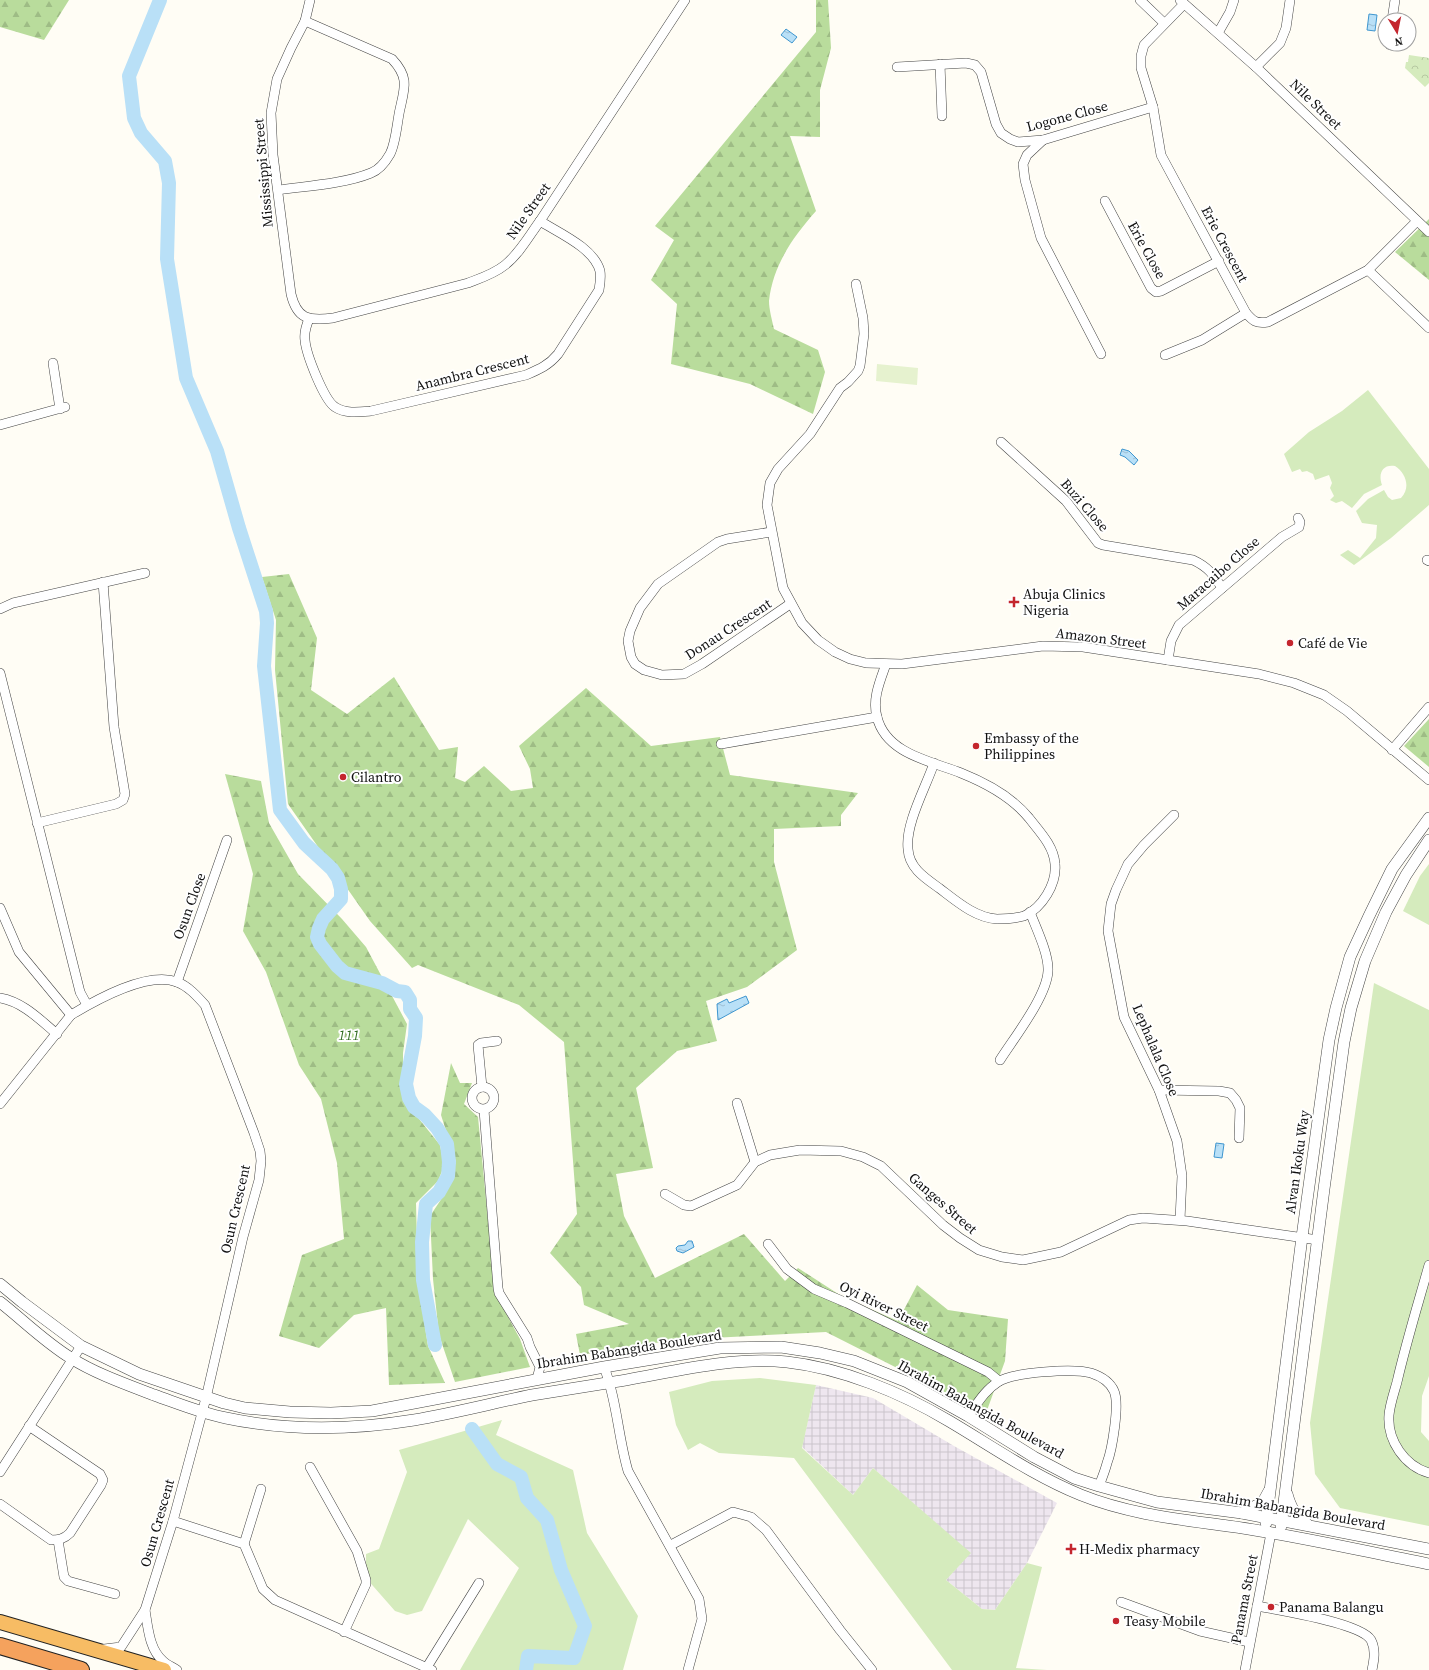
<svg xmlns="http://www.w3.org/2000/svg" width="1429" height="1670" viewBox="0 0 1429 1670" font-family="'Source Serif 4',serif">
  <defs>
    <pattern id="industrial-grid" width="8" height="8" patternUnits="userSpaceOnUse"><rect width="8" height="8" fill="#eee6ef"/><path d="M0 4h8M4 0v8" fill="none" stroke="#cbc4cc"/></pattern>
    <pattern id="forest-firs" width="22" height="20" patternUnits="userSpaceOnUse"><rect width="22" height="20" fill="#b9dc9c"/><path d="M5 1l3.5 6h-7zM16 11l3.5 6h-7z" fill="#9ebc85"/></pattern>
    <pattern id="park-crowns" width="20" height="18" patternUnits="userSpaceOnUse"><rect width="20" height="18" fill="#d5ebbd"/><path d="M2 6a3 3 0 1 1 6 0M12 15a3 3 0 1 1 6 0" fill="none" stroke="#b6c8a1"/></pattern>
    <pattern id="water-ripples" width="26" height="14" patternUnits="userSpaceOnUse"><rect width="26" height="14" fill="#b9e0f7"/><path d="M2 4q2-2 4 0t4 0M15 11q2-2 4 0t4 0" fill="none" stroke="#9ebfd3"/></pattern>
  </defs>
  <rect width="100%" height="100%" fill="#fffdf5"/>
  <polygon fill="url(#industrial-grid)" points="816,1385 873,1398 954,1446 1057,1503 1027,1563 995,1610 982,1609 946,1580 970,1553 873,1468 853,1495 802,1447"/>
  <g fill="#d5ebbd">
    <path d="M1368,390L1429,469V505L1391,538L1354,565L1340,555L1348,550L1360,558L1376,538L1377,525L1362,523L1356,511L1368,499L1384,490L1388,497L1392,500L1401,498C1411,488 1406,473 1395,466C1382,464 1378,474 1382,485L1364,494L1352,508L1342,501L1336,503L1330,500L1334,496L1330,488L1332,483L1329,475L1315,480L1313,474L1307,471L1302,472L1300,469L1292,472L1284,454L1309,432L1342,411Z"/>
    <polygon points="1429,864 1429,925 1403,911 1420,876"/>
    <polygon points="1374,983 1429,1010 1429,1376 1422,1396 1421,1432 1429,1441 1429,1526 1340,1508 1315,1474 1310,1423"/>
    <polygon points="760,1378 816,1385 802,1448 853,1495 873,1468 971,1553 946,1580 982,1609 995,1610 1027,1563 1042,1567 1016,1668 1047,1670 952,1670 794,1458 719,1453 700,1443 688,1450 676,1425 669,1392 712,1381"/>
    <polygon points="502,1420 496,1435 573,1470 587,1533 638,1616 623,1670 460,1670 519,1568 468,1519 422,1611 407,1615 395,1611 366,1578 366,1554 379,1549 407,1472 399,1450"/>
  </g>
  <g fill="url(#forest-firs)">
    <polygon points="0,0 69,0 44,40 0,27"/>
    <path d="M816,0H828L831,48L820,90V137L790,136L816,211C793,237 773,265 769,301C769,309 772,320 774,329L818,350L825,372L813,414L750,384L671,364L677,304L651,280L674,240L655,226L816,32Z"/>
    <polygon points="1429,219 1429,280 1395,252"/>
    <polygon points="289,574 317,638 311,690 347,714 394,677 439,750 458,747 455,778 465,782 484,766 511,791 533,788 530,769 519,746 586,688 651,746 720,737 730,775 858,793 841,815 841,826 774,829 774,862 797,950 747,987 706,1001 717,1041 677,1051 636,1088 653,1168 616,1174 624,1216 655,1278 744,1234 785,1281 798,1268 843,1297 898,1321 917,1285 948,1310 1008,1319 1005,1361 986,1413 826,1332 674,1340 580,1355 576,1334 629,1324 584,1305 581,1287 550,1253 577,1214 564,1042 519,1005 418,965 412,968 370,921 288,804 275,670 276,620 262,577"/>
    <polygon points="1429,719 1429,767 1404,746"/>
    <polygon points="225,774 261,781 269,823 298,874 342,919 366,947 407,1024 403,1053 403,1099 440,1145 444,1166 438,1181 416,1203 418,1282 428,1346 445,1383 389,1385 386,1308 354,1315 319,1348 279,1336 302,1255 344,1239 337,1163 321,1099 299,1065 266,972 243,931 253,874"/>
    <polygon points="451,1063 460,1083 472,1083 464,1104 478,1117 495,1293 520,1339 530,1367 455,1382 439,1335 433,1279 430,1216 444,1195 456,1162 441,1115"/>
  </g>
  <polygon fill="url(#park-crowns)" points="1409,55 1429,58 1429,83 1425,87 1405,68 1406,62 1408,62"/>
  <polygon fill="#e6f2cf" points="877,364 918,368 917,385 876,381"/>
  <g fill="url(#water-ripples)" stroke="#3f96cf">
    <polygon points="1369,14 1377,15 1375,31 1367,30"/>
    <polygon points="786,29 797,37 792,43 781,35"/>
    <polygon points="1122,449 1129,451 1138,460 1134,465 1125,457 1120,455"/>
    <polygon points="746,996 749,1003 718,1020 717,1004 727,999 729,1003"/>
    <polygon points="1216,1143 1224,1144 1222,1158 1214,1157"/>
    <polygon points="688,1241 692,1241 694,1247 683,1253 677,1251 676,1248 678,1246 685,1245"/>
  </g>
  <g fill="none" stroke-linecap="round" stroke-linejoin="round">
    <g stroke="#b9e0f7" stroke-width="14">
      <polyline points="160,0 129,76 134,118 141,133 165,161 169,183 167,259 186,378 217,451 239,528 266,611 267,623 264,666 280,810 304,843 332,869 338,878 341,889 341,899 323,919 319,928 317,937 320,944 337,966 345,973 382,983 397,991 405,992 410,1000 410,1009 416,1018 415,1036 406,1084 409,1098 414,1107 425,1115 437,1128 447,1144 449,1162 448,1176 439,1192 426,1204 422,1242 423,1280 435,1345"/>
      <polyline points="472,1429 497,1464 521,1477 527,1498 547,1520 561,1570 585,1626 574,1658 528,1656 526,1670"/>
    </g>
    <g stroke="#444" stroke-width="10">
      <g id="minor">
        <path d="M310,0L305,21L291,48L277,79L271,113L273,155L291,294C297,319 308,321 333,318L468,283C481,278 494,274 505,265C519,254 529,236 540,221L685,0"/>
        <polyline points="1140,0 1164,23"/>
        <polyline points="1180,0 1256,67 1429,232"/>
        <path d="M1184,4L1144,45L1141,56V68L1153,107L1161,155L1246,313C1253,321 1256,324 1268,322L1368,270L1417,221"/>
        <polyline points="1392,20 1395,0"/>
        <polyline points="1218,33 1230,12 1234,0"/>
        <polyline points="1390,45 1390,44"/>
        <polyline points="940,64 942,116"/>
        <polyline points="897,67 966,63 975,65 981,72 996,124 1001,133 1010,139 1018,142 1043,140 1153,107"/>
        <polyline points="1256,67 1280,43 1286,28 1290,0"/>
        <polyline points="1043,140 1027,155 1023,164 1025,180 1041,238 1101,354"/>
        <path d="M278,190C306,186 344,184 371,173C379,170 386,161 390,154C396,143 397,122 400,109C405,87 409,77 392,59L305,21"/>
        <polyline points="1105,201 1151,288 1156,292 1161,291 1219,261"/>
        <polyline points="1368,270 1429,328"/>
        <polyline points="856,284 863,318 864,334 860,366 858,371 848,382 840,388 810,434 778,469 770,483 767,505 783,588 802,623 818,640 835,652 850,659 866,663 902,664 1043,646 1083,647 1259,674 1294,683 1324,695 1347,711 1429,780"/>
        <path d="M309,319C306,326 304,333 305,340C306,354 324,400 335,407C345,414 360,412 371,411L526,375C540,369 549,365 558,354L599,290C600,284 601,277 600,271C594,248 559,233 540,221"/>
        <polyline points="1165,355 1202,340 1246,313"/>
        <polyline points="53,363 60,409"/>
        <polyline points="0,425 65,407"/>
        <path d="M1001,442L1066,501L1098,543L1103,545L1193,560C1208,567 1213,574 1222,588"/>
        <polyline points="771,532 727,539 718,542 658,584 640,608 630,631 628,641 631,657 635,664 644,670 662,675 684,674 702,664 790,604"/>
        <polyline points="1427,560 1429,561"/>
        <polyline points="0,609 13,603 145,573"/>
        <polyline points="1168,660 1171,641 1179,625 1282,537 1299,527 1300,522 1298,518"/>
        <path d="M886,664C880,681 872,699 877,717C886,754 931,761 961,773C986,783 1012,797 1029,818C1039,831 1054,846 1055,864C1057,884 1042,908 1024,916C1017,918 1004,919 997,919C975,918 955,900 939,888C925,878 909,868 908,849C905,824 926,787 934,763"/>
        <polyline points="0,673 80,992 87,1005"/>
        <polyline points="721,744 877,717"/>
        <polyline points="1392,750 1429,707"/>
        <polyline points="1174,815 1144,845 1128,864 1116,890 1111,904 1108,931 1124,1017 1159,1090 1177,1141 1182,1176 1180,1220"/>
        <polyline points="37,823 116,804 123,800 125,794 114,727 103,582"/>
        <polyline points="0,908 19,952 71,1015"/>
        <polyline points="177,982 227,840"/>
        <path d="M0,998C23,1002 39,1019 57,1034"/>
        <path d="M1000,1060C1014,1038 1047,996 1048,971C1049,954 1036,928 1030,912"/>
        <circle cx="483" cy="1098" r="11"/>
        <polyline points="482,1087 478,1045 481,1043 497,1041"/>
        <polyline points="1159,1090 1219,1091 1230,1093 1236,1100 1240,1108 1239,1138"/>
        <polyline points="737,1103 755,1162"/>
        <path d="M0,1104L71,1015C96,1000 147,971 177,982C188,986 197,996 205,1005L254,1133L260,1151L261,1161L259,1180L243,1237L206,1398L173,1521L145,1610L121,1647L104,1649"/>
        <polyline points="484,1110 498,1288 499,1293 527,1338 530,1347 540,1367 537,1379"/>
        <polyline points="665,1194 684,1205 691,1206 737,1185 755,1162 770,1155 800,1150 841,1151 863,1157 881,1166 943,1225 960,1238 979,1250 1002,1257 1023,1260 1061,1252 1129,1220 1143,1218 1187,1221 1318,1240"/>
        <polyline points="768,1244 787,1269 814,1289 847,1303 988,1372 999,1381"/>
        <path d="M1429,1265C1418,1304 1406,1343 1397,1382C1394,1393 1390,1404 1389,1415C1387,1441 1405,1466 1429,1473"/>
        <path d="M604,1367C617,1400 618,1437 628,1471L699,1599L702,1619L688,1670"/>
        <path d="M968,1416C977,1404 985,1390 998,1382C1014,1372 1073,1368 1091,1373C1100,1376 1110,1382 1114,1391C1120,1404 1112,1450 1107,1463C1105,1471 1102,1478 1099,1486"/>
        <polyline points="310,1467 357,1551 366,1580 366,1584 344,1632"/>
        <polyline points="0,1472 81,1346"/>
        <path d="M0,1504L51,1540C59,1540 64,1539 70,1533L101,1485L103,1480L100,1474L29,1426"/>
        <polyline points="173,1521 244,1544 263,1589 275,1600 432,1670"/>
        <polyline points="58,1540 64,1577 68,1581 115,1594"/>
        <polyline points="244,1544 261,1489"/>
        <polyline points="671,1545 733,1512 751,1517 766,1530 840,1630 872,1670"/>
        <polyline points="1121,1602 1200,1631 1249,1642"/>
        <path d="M1257,1606C1279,1610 1361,1623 1371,1640C1376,1650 1374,1660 1372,1670"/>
        <path d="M145,1610C148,1627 149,1649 163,1661C167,1665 173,1667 177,1670"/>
        <polyline points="427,1667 479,1583"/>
        <polyline points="1245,1670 1271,1533"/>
      </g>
    </g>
    <g stroke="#444" stroke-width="12">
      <g id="tertiary">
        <polyline points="0,1284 22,1302 81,1346 139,1374 224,1403 245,1408 290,1412 331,1413 372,1411 604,1367 720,1348 781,1347 820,1353 854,1361 907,1382 968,1416 1034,1457 1074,1478 1099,1486 1157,1502 1242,1513 1429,1549"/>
        <path d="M0,1302C23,1320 46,1343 71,1358C94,1373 128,1385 154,1395C177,1403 201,1413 226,1418C287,1431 352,1430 414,1420C454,1413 493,1403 532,1395C557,1391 582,1387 607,1383C666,1374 727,1356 787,1362C842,1368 902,1393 949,1421C993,1447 1034,1476 1081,1495C1128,1514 1178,1519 1228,1526C1296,1535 1362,1551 1429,1564"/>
        <path d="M1287,1494C1291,1509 1295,1514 1307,1524"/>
        <polyline points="1242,1513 1263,1502 1269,1491"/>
        <polyline points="1266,1523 1302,1237 1329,1040 1336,1008 1350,957 1369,916 1392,869 1429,818"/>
        <polyline points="1281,1526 1324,1189 1344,1042 1351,1008 1365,961 1386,912 1406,875 1429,840"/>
      </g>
    </g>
    <g stroke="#222" stroke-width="16">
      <polyline id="trunk" points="0,1622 164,1670"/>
    </g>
    <g stroke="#222" stroke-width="18">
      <polyline id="motorway" points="0,1646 81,1670"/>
    </g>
    <use href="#minor" stroke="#fff" stroke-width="9"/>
    <use href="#tertiary" stroke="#fff" stroke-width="11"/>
    <use href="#trunk" stroke="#f7bc64" stroke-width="14"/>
    <use href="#motorway" stroke="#f5a25d" stroke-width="16"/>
  </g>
  <g fill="#c4262e" stroke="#fff" stroke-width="1.5">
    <path d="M1012 596h4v4h4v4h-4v4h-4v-4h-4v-4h4z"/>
    <circle cx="1290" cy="643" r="4"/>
    <circle cx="976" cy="746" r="4"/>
    <circle cx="343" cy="777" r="4"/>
    <path d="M1069 1543h4v4h4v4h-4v4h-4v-4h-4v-4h4z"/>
    <circle cx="1271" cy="1607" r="4"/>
    <circle cx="1116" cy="1621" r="4"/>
  </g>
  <g text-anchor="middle" stroke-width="4" stroke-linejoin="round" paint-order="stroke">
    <g font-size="14" fill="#111" stroke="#fff">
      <text transform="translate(1316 104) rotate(44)" y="5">Nile Street</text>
      <text transform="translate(1067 116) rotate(-15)" y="5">Logone Close</text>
      <text transform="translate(263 173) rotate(-95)" y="5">Mississippi Street</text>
      <text transform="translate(528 211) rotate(-55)" y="5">Nile Street</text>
      <text transform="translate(1225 244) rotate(62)" y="5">Erie Crescent</text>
      <text transform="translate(1147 250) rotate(61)" y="5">Erie Close</text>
      <text transform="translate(472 372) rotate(-14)" y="5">Anambra Crescent</text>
      <text transform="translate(1085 505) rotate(49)" y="5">Buzi Close</text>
      <text transform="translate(1218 573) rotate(-41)" y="5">Maracaibo Close</text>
      <text transform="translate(728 629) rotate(-33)" y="5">Donau Crescent</text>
      <text transform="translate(1101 638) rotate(7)" y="5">Amazon Street</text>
      <text transform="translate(189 906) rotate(-70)" y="5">Osun Close</text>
      <text transform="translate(1156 1050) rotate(67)" y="5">Lephalala Close</text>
      <text transform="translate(1297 1162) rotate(-82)" y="5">Alvan Ikoku Way</text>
      <text transform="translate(943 1203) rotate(41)" y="5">Ganges Street</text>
      <text transform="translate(235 1209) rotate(-77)" y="5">Osun Crescent</text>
      <text transform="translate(884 1306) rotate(26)" y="5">Oyi River Street</text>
      <text transform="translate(629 1349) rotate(-9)" y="5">Ibrahim Babangida Boulevard</text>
      <text transform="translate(981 1409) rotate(29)" y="5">Ibrahim Babangida Boulevard</text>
      <text transform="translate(1293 1509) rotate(10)" y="5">Ibrahim Babangida Boulevard</text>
      <text transform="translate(157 1523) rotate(-74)" y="5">Osun Crescent</text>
      <text transform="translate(1244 1599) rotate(-79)" y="5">Panama Street</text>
    </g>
    <g font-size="14" fill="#111" stroke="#fff" text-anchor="start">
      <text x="1023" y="599">Abuja Clinics<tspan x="1023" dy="16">Nigeria</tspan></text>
      <text x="1298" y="648">Café de Vie</text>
      <text x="984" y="743">Embassy of the<tspan x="984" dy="16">Philippines</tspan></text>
      <text x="351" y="782">Cilantro</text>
      <text x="1079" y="1554">H-Medix pharmacy</text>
      <text x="1279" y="1612">Panama Balangu</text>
      <text x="1124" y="1626">Teasy Mobile</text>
    </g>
    <g font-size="14" font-style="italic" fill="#2f6b1f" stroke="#fff">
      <text x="349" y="1040">111</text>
    </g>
  </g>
  <g transform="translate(1397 32) rotate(170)"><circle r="19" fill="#ffffff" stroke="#a0a0a0"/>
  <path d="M0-3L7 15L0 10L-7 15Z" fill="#c4262e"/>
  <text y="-6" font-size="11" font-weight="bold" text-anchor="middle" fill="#111111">N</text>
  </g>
</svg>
